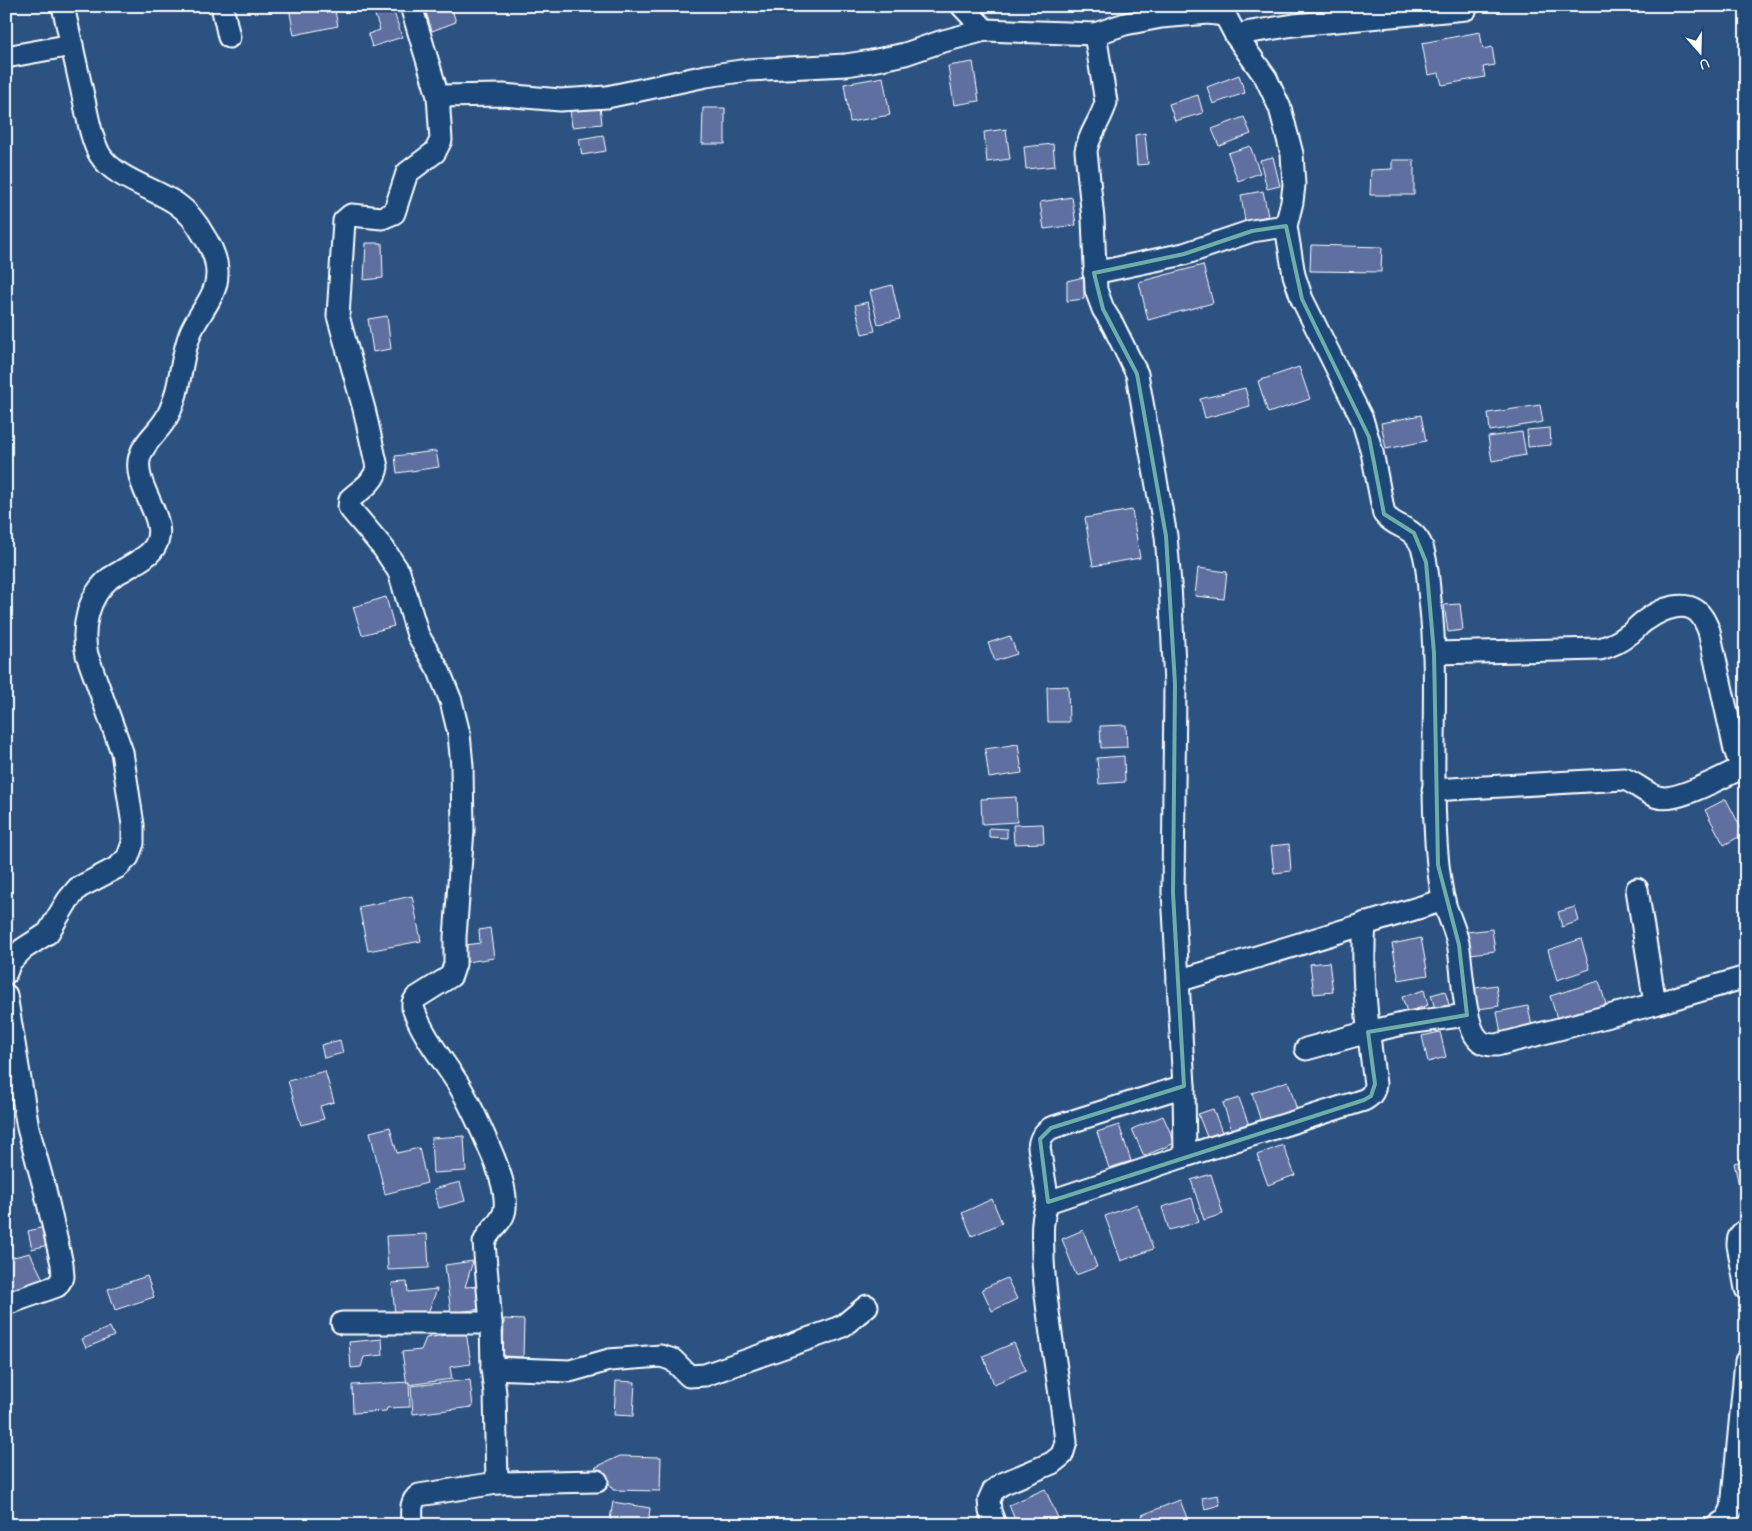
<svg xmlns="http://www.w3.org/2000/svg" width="1752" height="1531" viewBox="0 0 1752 1531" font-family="'Comic Neue',sans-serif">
  <rect width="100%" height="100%" fill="#2c5282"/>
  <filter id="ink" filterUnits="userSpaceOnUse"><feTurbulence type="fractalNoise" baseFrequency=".02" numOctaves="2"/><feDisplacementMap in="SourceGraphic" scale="10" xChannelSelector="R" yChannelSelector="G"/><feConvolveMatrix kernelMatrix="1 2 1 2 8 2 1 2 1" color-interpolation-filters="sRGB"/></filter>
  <g filter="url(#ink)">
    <g fill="#5f70a0" stroke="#fff">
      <polygon points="299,6 334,6 338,26 294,35 289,8"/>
      <polygon points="372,6 392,6 402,37 372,47 368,34 380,30"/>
      <polygon points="424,6 451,6 456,22 432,31"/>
      <polygon points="1480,32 1483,49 1492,47 1495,65 1483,67 1485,77 1442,85 1439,73 1428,75 1422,43"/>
      <polygon points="973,62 979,101 954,105 948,66"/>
      <polygon points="1239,75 1245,93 1213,104 1207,87"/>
      <polygon points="883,77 890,115 850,122 844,84"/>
      <polygon points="1198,95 1203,113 1175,121 1169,104"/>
      <polygon points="600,106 602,124 572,127 570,109"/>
      <polygon points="703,108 725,108 725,144 702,144"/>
      <polygon points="1244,117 1251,134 1219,146 1212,129"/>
      <polygon points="1006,129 1010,159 987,162 984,132"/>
      <polygon points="1145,133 1148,164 1137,165 1135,135"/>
      <polygon points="603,135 606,151 582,155 579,139"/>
      <polygon points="1053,144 1055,166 1026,169 1024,147"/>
      <polygon points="1250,146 1260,173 1238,181 1228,153"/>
      <polygon points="1273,157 1280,186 1267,189 1260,160"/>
      <polygon points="1392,160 1414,160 1414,195 1370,195 1371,170 1392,169"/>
      <polygon points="1263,191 1268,216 1245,221 1241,195"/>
      <polygon points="1072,197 1076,225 1044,229 1040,202"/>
      <polygon points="366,243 382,243 383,278 364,280"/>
      <polygon points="1311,245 1382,247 1381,272 1310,271"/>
      <polygon points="1203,265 1213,303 1148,320 1139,282"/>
      <polygon points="1084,277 1084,299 1067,301 1067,281"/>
      <polygon points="892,285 900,319 878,324 870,291"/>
      <polygon points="868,302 875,331 862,334 855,305"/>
      <polygon points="387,316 391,349 373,352 368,319"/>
      <polygon points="1299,367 1310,399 1268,413 1258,381"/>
      <polygon points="1245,388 1250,406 1205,418 1200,399"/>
      <polygon points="1540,405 1543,422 1490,431 1488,413"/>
      <polygon points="1421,415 1426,441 1386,449 1381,423"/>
      <polygon points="1550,428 1551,445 1528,447 1527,430"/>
      <polygon points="1522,432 1526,455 1492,461 1488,437"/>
      <polygon points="436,451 439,467 397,473 395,456"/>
      <polygon points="1132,510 1140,558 1093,566 1085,518"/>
      <polygon points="1198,568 1227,572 1224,599 1195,596"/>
      <polygon points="386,597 394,626 362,635 353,607"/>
      <polygon points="1460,604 1463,630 1448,632 1444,605"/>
      <polygon points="1010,636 1017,654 995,661 988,643"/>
      <polygon points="1068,686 1069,722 1048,722 1047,687"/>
      <polygon points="1126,725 1127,747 1101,748 1100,726"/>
      <polygon points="1018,744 1022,773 989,778 985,749"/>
      <polygon points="1124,756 1125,782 1099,784 1097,758"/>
      <polygon points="1016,797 1017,822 982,824 981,799"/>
      <polygon points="1726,799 1744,834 1724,845 1705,810"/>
      <polygon points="1043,824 1044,843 1014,844 1013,825"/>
      <polygon points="989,828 1007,829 1007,838 989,837"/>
      <polygon points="1289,844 1291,871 1274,873 1271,846"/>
      <polygon points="412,896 421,941 368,951 359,907"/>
      <polygon points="1575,907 1579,921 1562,927 1558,912"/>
      <polygon points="490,928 494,958 467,962 465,945 480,943 479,930"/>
      <polygon points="1492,929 1495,951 1470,954 1467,932"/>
      <polygon points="1421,938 1428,975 1399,980 1392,944"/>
      <polygon points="1581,939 1590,969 1557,980 1548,950"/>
      <polygon points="1329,962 1333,992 1314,994 1310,964"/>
      <polygon points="1599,981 1608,1011 1559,1025 1550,996"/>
      <polygon points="1496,985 1499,1006 1472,1010 1469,989"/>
      <polygon points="1424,990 1428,1005 1407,1012 1402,997"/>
      <polygon points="1445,991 1450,1008 1436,1012 1431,995"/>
      <polygon points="1528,1006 1533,1032 1502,1038 1497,1012"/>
      <polygon points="1440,1032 1446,1057 1428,1062 1422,1036"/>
      <polygon points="340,1040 343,1053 324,1058 321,1045"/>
      <polygon points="325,1071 334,1102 320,1106 324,1119 301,1125 288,1081"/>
      <polygon points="1288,1081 1297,1110 1261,1122 1252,1093"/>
      <polygon points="1239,1098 1250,1128 1233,1134 1223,1103"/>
      <polygon points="1213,1109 1224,1137 1209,1142 1198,1114"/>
      <polygon points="1163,1116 1175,1143 1144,1156 1132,1129"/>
      <polygon points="1119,1125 1131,1161 1109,1168 1097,1132"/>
      <polygon points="390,1127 397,1153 419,1148 427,1183 385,1194 370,1132"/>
      <polygon points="464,1136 466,1171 433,1173 431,1138"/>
      <polygon points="1283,1145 1295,1175 1268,1185 1257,1155"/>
      <polygon points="1746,1160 1746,1188 1740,1190 1734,1163"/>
      <polygon points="1211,1174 1223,1214 1204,1220 1191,1180"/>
      <polygon points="460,1182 465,1201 439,1208 434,1189"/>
      <polygon points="1746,1195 1746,1216 1742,1217 1739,1197"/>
      <polygon points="1192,1198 1199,1222 1169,1230 1162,1207"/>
      <polygon points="992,1199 1002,1223 972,1236 962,1213"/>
      <polygon points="1137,1204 1153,1249 1121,1261 1105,1216"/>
      <polygon points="44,1227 48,1245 32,1249 28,1231"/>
      <polygon points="1083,1230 1097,1267 1076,1275 1062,1239"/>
      <polygon points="427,1234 429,1268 388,1270 386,1236"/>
      <polygon points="30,1253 43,1279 6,1297 6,1259"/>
      <polygon points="473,1261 465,1287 479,1286 481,1309 451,1313 445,1265"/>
      <polygon points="147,1276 154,1297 115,1310 108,1289"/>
      <polygon points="1007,1278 1017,1299 992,1311 982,1289"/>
      <polygon points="407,1282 408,1292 437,1289 428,1313 395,1315 392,1283"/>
      <polygon points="504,1319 524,1320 523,1357 503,1356"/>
      <polygon points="110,1327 114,1336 86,1348 82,1339"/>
      <polygon points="466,1332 471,1364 450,1367 452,1379 407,1385 402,1352 421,1350 426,1338"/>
      <polygon points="382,1339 383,1355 364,1357 361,1367 351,1368 349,1342"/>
      <polygon points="1014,1343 1026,1370 994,1384 983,1356"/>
      <polygon points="470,1380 473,1407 413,1414 411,1386"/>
      <polygon points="616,1381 635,1382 633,1416 614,1415"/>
      <polygon points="409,1382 410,1407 387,1408 386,1411 353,1413 352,1385"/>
      <polygon points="620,1456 661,1457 660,1491 613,1490 606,1478 591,1476 596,1467"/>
      <polygon points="1045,1489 1058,1518 1043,1525 1017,1525 1009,1505"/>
      <polygon points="1218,1495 1220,1505 1205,1509 1202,1498"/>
      <polygon points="1180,1500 1187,1518 1171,1525 1146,1525 1142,1515"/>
      <polygon points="613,1502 650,1508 648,1525 609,1525"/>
    </g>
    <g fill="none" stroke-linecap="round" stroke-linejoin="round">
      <g stroke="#fff" stroke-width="25">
        <g id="minor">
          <polyline points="222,6 229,37"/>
          <path d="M411,6L438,96L441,140L435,152L407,173L394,213L382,218L351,215L344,221L338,316L364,409L377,467C375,482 360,490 350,499L349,507L352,511L384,549L399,572L418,635L439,671L451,701L459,734L462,766L463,830L455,937V964L451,976L416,998L413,1003V1008C423,1037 445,1062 460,1087C473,1109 483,1133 493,1156C499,1171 507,1192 505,1208C504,1223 488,1229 484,1243L491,1323L492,1368L495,1393L497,1483L419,1495C409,1502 412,1513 412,1525"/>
          <polyline points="962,6 985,30"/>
          <path d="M1223,6L1225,15L1236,36L1266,78L1280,108L1292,154L1294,185L1292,202L1286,226L1294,275L1302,299L1362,419L1372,452L1384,514C1396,529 1413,525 1422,547C1428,564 1428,582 1430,600C1439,674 1431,748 1435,823C1436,848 1438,873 1443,898C1447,915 1457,931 1459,949C1462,969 1464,1027 1479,1040C1484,1045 1490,1045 1497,1045L1655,1004L1746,977"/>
          <polyline points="1236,36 1251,32 1294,25 1466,9"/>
          <polyline points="6,57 72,45"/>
          <polyline points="438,96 503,95 560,100 607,97 706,76 748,70 846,65 872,61 905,54 940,42 985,30 1095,34 1125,24 1161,17 1208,13 1225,15"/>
          <polyline points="1094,273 1184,254 1252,231 1286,226"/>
          <path d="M1434,653L1600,649C1610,646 1620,642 1628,635C1635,631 1639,624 1646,620C1661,609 1689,597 1702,617C1705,621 1707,626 1709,631L1735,750L1742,768L1746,766"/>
          <path d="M1433,790L1624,779C1636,783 1646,794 1658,797C1677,803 1723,776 1742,768"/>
          <polyline points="1637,889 1655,1004"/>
          <path d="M6,973L10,962L23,949L48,933L68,900L78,888L118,867L128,857L133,843V825L122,752L87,655C81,628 88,596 110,578C116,574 124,570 130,566C139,561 152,554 156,544C169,518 131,485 140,456C145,440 161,430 168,415C181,390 180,360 190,334C198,313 218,296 217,272C217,258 211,247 204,236C197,223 190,213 177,204C156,189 114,178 100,155C91,139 88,118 84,100C77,69 70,37 63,6"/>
          <polyline points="1178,981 1444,900"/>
          <polyline points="6,995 28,1128 45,1190 62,1264 63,1277 57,1286 6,1304"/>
          <polyline points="1306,1049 1368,1032 1407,1023 1467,1015"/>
          <path d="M1185,1156L1364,1100C1371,1096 1374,1093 1375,1084C1368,1031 1361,977 1365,923"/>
          <path d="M1048,1202L1039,1147C1040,1138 1043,1133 1051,1128L1184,1086"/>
          <path d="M1746,1230C1739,1234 1738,1238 1738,1245L1746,1289"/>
          <polyline points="342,1323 491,1323"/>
          <polyline points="492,1368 570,1371 609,1360 661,1356 673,1360 689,1376 705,1375 836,1329 844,1325 867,1306"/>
          <polyline points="497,1483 597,1481"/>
          <path d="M995,1525L990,1511L989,1500L993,1491L1002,1484L1052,1463L1062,1455L1066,1442C1060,1381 1046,1321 1043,1259C1043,1239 1040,1221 1048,1202L1185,1156L1184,1086L1173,893L1175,684L1170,584L1166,536L1137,374L1113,325L1103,309L1096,290L1093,219L1086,151C1089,133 1102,119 1106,102L1095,34"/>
          <polyline points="1718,1525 1727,1519 1732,1508 1746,1361"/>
        </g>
      </g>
      <use href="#minor" stroke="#1f4a7a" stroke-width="21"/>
    </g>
  </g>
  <path fill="none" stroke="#6fada8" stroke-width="4" stroke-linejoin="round" d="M1286,226L1302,299L1369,437L1384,514L1414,533L1426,562L1434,653L1438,865L1459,945L1467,1015L1368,1032L1375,1084L1371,1096L1364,1100L1048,1202L1040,1139L1051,1128L1184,1086L1173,893L1175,684L1166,536L1137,374L1103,309L1094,273L1184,254L1252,231Z"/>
  <rect width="1752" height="1531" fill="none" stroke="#1f4a7a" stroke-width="25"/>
  <rect x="12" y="12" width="1727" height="1506" fill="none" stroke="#fff" stroke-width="2" filter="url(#ink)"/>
  <g transform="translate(1700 52) rotate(160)" stroke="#1f4a7a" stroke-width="4" paint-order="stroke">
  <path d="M0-4L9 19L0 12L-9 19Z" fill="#ffffff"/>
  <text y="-8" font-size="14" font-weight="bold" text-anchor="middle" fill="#ffffff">U</text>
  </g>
</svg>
